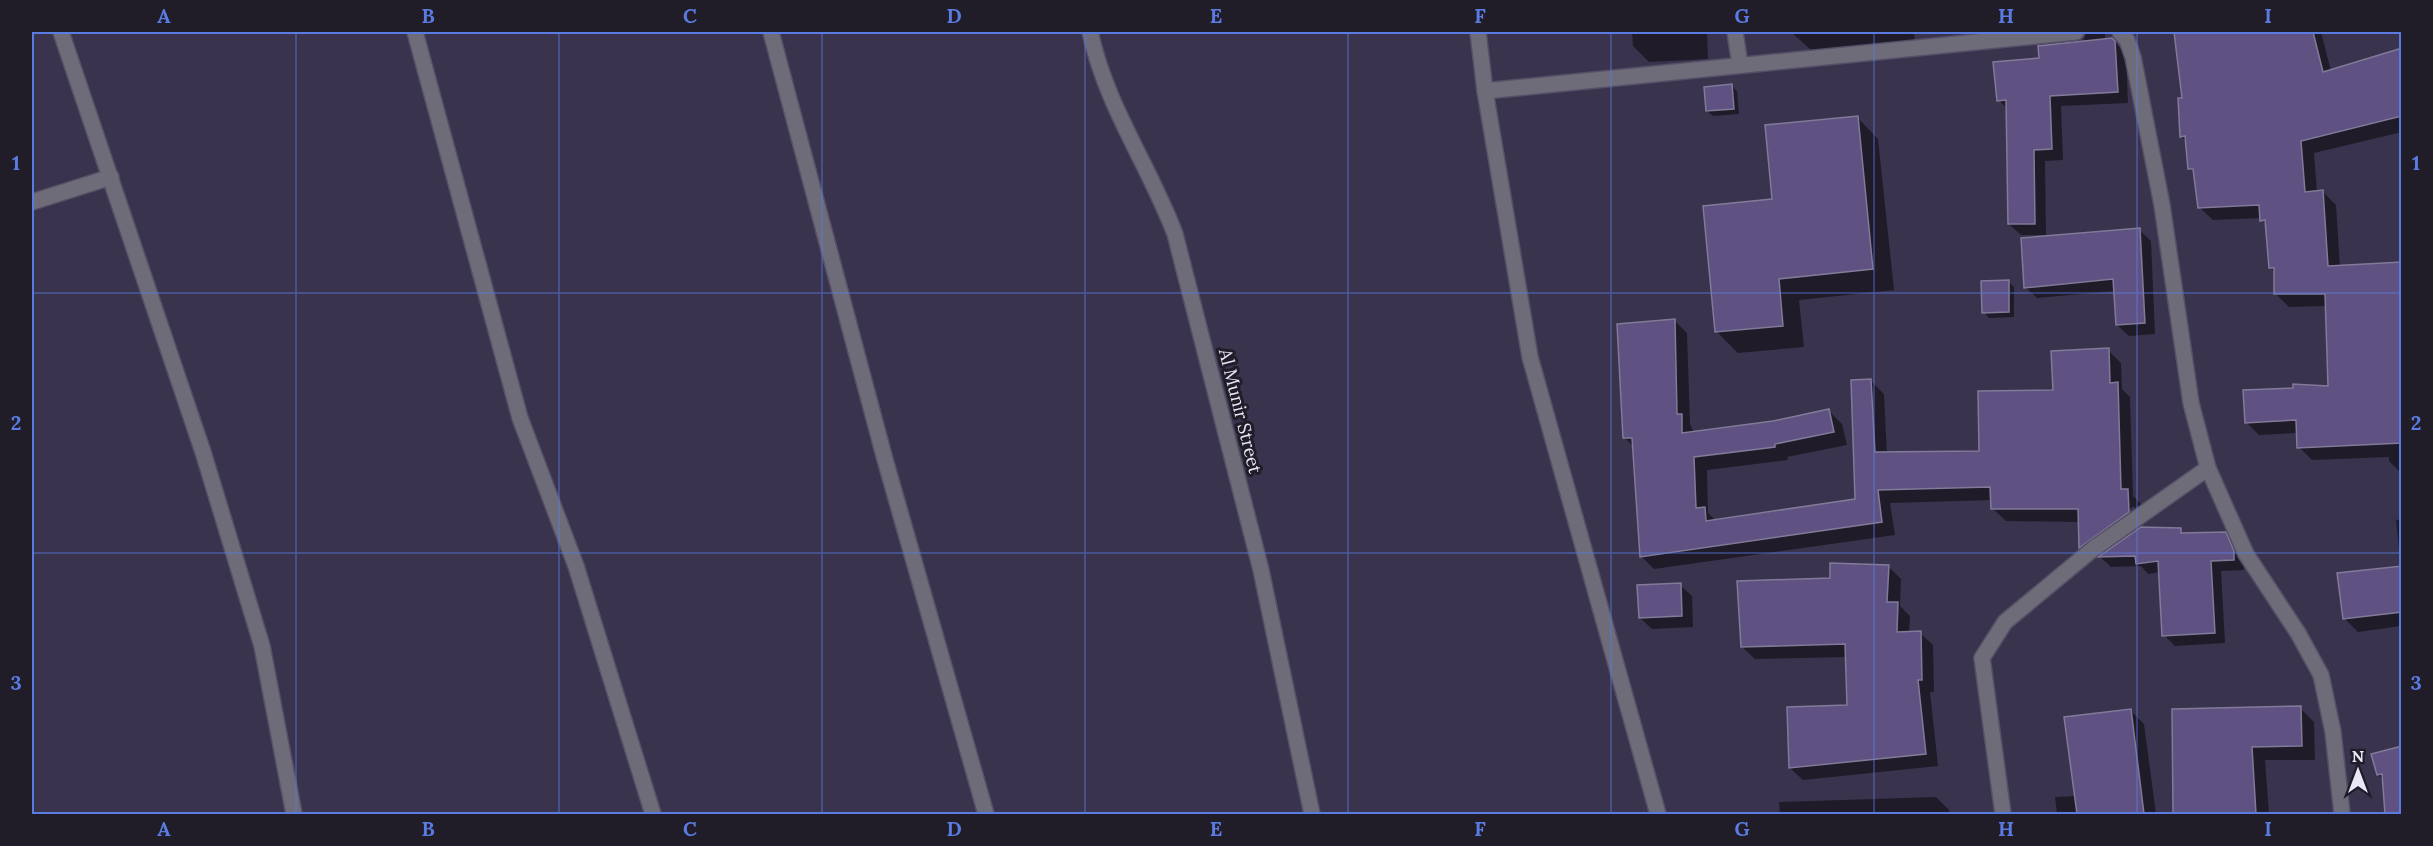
<svg xmlns="http://www.w3.org/2000/svg" width="2433" height="846" viewBox="0 0 2433 846" font-family="Lora,serif">
  <rect width="100%" height="100%" fill="#3a334d"/>
  <g fill="#0007" fill-rule="evenodd">
    <polygon points="1632,32 1707,32 1708,59 1649,62 1633,46"/>
    <polygon points="1791,32 1914,32 1915,43 1812,51"/>
    <polygon points="2053,32 2105,32 2105,40 2112,39 2126,54 2128,103 2061,106 2063,160 2045,161 2046,235 2021,235 2009,224 2007,109 1999,100 2041,59 2040,47 2083,41 2086,34 2057,36"/>
    <polygon points="2175,32 2321,32 2331,71 2402,50 2402,132 2314,153 2317,192 2323,192 2336,205 2340,267 2402,264 2402,474 2389,461 2389,457 2312,460 2299,447 2298,433 2259,435 2246,422 2330,388 2327,306 2289,307 2276,294 2276,273 2270,268 2267,226 2261,218 2213,220 2199,207 2195,174 2189,168 2187,142 2181,136 2184,100"/>
    <polygon points="1732,86 1737,91 1739,114 1713,116 1707,111"/>
    <polygon points="1857,117 1878,139 1894,290 1799,300 1804,347 1738,353 1717,332"/>
    <polygon points="2139,230 2151,241 2155,334 2129,336 2117,325 2115,291 2037,298 2025,287"/>
    <polygon points="2008,281 2014,287 2014,317 1989,318 1984,312"/>
    <path d="M1674,320L1687,333L1690,424L1694,433L1773,423L1829,411L1842,424L1847,445L1787,457L1788,460L1707,470L1708,513L1716,521L1857,500L1871,381L1884,394L1887,454L1981,452L2108,350L2121,363L2122,389L2130,397L2133,496L2141,504V525L2137,528L2180,530L2185,535L2225,533L2236,544L2244,563V570L2221,571L2225,643L2175,646L2164,635L2160,572L2148,574L2141,566L2111,567L2099,556L2093,560L2080,547V522L2006,521L1992,508V500L1890,503L1895,535L1654,569L1641,556L1634,447L1624,437ZM2134,506L2135,509L2091,541V537Z"/>
    <polygon points="2402,519 2402,630 2401,626 2358,632 2344,618 2401,568 2396,520"/>
    <polygon points="1888,566 1901,579 1900,606 1910,616 1909,633 1920,633 1933,645 1934,692 1930,692 1938,766 1803,780 1790,768 1848,707 1846,657 1755,659 1742,647 1831,579"/>
    <polygon points="1680,585 1692,596 1693,627 1652,629 1640,618"/>
    <polygon points="2300,708 2314,722 2315,760 2265,760 2269,814 2175,814 2174,710"/>
    <polygon points="2130,710 2144,724 2156,814 2057,814 2055,797 2076,796"/>
    <polygon points="2402,747 2402,814 2387,814 2384,780 2378,775"/>
    <polygon points="1936,797 1949,810 1950,814 1780,814 1779,802"/>
  </g>
  <g fill="#5f5282" stroke="#817a98" stroke-width="1.5">
    <polygon points="2174,32 2313,32 2323,72 2402,48 2402,116 2301,141 2305,192 2323,190 2328,266 2402,262 2402,443 2297,448 2296,420 2245,423 2243,390 2293,388 2293,384 2328,386 2325,294 2274,294 2274,268 2269,268 2265,220 2260,221 2259,205 2198,208 2193,169 2188,169 2185,136 2180,137 2178,98 2182,98"/>
    <polygon points="2112,38 2115,41 2118,92 2050,96 2052,149 2034,150 2035,224 2008,224 2006,100 1997,101 1993,62 2039,58 2038,46"/>
    <polygon points="1732,84 1734,109 1706,111 1704,87"/>
    <polygon points="1858,116 1873,269 1779,279 1783,326 1715,332 1703,206 1772,199 1765,125"/>
    <polygon points="2140,228 2145,323 2116,325 2113,279 2024,288 2021,238"/>
    <polygon points="2009,280 2009,312 1982,313 1981,281"/>
    <polygon points="1675,319 1677,414 1682,414 1682,433 1773,421 1829,409 1834,432 1775,444 1775,447 1694,457 1696,508 1705,507 1706,521 1855,499 1851,380 1871,379 1875,452 1979,451 1978,391 2053,390 2051,351 2109,348 2110,383 2118,382 2121,489 2128,489 2129,512 2079,548 2078,509 1991,509 1990,487 1878,490 1882,522 1640,557 1632,438 1623,438 1617,324"/>
    <polygon points="2141,527 2181,528 2181,533 2226,532 2234,551 2234,560 2211,561 2215,633 2162,636 2158,561 2136,564 2135,556 2098,557"/>
    <polygon points="1830,563 1889,565 1887,602 1898,602 1897,632 1921,631 1922,680 1918,680 1926,754 1789,768 1787,707 1847,705 1845,644 1741,647 1737,581 1830,578"/>
    <polygon points="2402,566 2402,612 2343,619 2337,573"/>
    <polygon points="1681,583 1682,616 1639,618 1637,585"/>
    <polygon points="2301,706 2302,746 2252,747 2256,814 2173,814 2172,709"/>
    <polygon points="2131,709 2144,814 2077,814 2064,717"/>
    <polygon points="2402,746 2402,813 2385,814 2382,774 2377,775 2371,754"/>
  </g>
  <g fill="none" stroke-linecap="round" stroke-linejoin="round">
    <g stroke="#565068" stroke-width="18">
      <g id="minor">
        <polyline points="61,32 203,452 262,646 294,814"/>
        <polyline points="415,32 520,418 576,566 653,814"/>
        <polyline points="771,32 884,456 986,814"/>
        <path d="M1090,32C1107,108 1148,163 1175,234L1261,570L1312,814"/>
        <polyline points="1478,32 1485,91 1530,357 1658,814"/>
        <polyline points="1735,32 1740,65"/>
        <polyline points="2120,32 2127,40 2133,57 2162,205 2191,403 2208,468 2246,554 2298,633 2321,675 2333,732 2342,814"/>
        <polyline points="1485,91 2076,32"/>
        <polyline points="32,202 111,177"/>
        <polyline points="2003,814 1982,658 2005,622 2093,549 2208,468"/>
      </g>
    </g>
    <use href="#minor" stroke="#6f6c79" stroke-width="15"/>
  </g>
  <path fill="none" stroke="#5a7ce2" stroke-width="1.5" stroke-opacity="0.55" d="M296,32V814M559,32V814M822,32V814M1085,32V814M1348,32V814M1611,32V814M1874,32V814M2137,32V814M32,293H2402M32,553H2402"/>
  <g text-anchor="middle" stroke-width="6" stroke-linejoin="round" paint-order="stroke">
    <g font-size="18" fill="#eae7f8" stroke="#201d29">
      <text transform="translate(1240 411) rotate(76)" y="6">Al Munir Street</text>
    </g>
  </g>
  <rect width="2433" height="846" fill="none" stroke="#201d29" stroke-width="66"/>
  <g transform="translate(2358 771)" stroke="#201d29" stroke-width="4.5" paint-order="stroke">
  <path d="M0-4.5L10 22L0 15L-10 22Z" fill="#eae7f8"/>
  <text y="-9" font-size="16" font-weight="bold" text-anchor="middle" fill="#eae7f8">N</text>
  </g>
  <rect x="33" y="33" width="2367" height="780" fill="none" stroke="#5a7ce2" stroke-width="2"/>
  <g font-size="20" text-anchor="middle" font-weight="bold" fill="#5a7ce2">
    <text x="164" y="23">A</text>
    <text x="428" y="23">B</text>
    <text x="690" y="23">C</text>
    <text x="954" y="23">D</text>
    <text x="1216" y="23">E</text>
    <text x="1480" y="23">F</text>
    <text x="1742" y="23">G</text>
    <text x="2006" y="23">H</text>
    <text x="2268" y="23">I</text>
    <text x="16" y="170">1</text>
    <text x="2416" y="170">1</text>
    <text x="16" y="430">2</text>
    <text x="2416" y="430">2</text>
    <text x="16" y="690">3</text>
    <text x="2416" y="690">3</text>
    <text x="164" y="836">A</text>
    <text x="428" y="836">B</text>
    <text x="690" y="836">C</text>
    <text x="954" y="836">D</text>
    <text x="1216" y="836">E</text>
    <text x="1480" y="836">F</text>
    <text x="1742" y="836">G</text>
    <text x="2006" y="836">H</text>
    <text x="2268" y="836">I</text>
  </g>
</svg>
